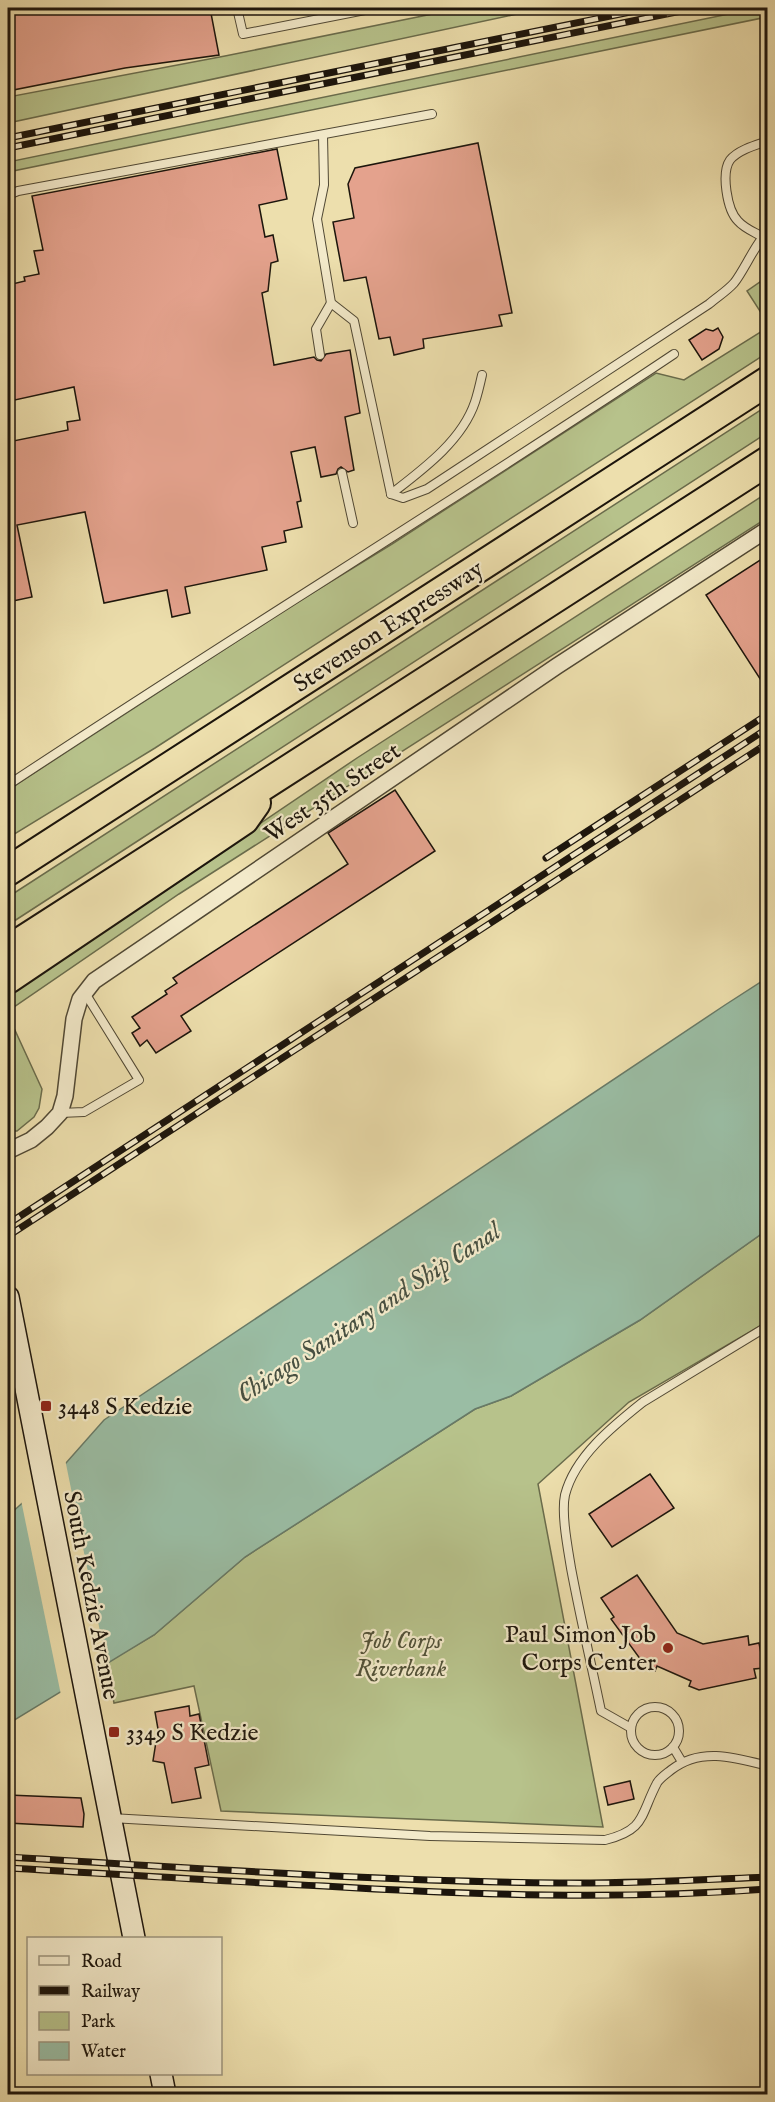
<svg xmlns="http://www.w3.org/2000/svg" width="775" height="2102" viewBox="0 0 775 2102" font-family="'IM FELL English',serif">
  <rect width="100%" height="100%" fill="#eddfad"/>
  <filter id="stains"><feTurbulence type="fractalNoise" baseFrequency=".00333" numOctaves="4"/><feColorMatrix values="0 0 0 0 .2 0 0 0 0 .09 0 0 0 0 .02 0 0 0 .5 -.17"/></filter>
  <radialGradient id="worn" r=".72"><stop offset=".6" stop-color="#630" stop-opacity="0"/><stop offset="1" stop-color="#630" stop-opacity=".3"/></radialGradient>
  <g fill="#b7c28b" stroke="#6a6c4c" stroke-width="1.5">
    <polygon points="462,8 545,8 8,123 8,97 225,56"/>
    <polygon points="758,8 767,8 767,17 8,172 8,162"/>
    <polygon points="767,277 767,322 747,291"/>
    <polygon points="767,328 767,353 155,748 8,838 8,790 291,606 392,544 656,373 684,380"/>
    <polygon points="767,406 767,433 8,925 8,897"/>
    <polygon points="767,493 767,518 179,894 8,1011 8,994 357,758"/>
    <polygon points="8,1015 42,1089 39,1108 34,1117 17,1131 8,1131"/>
    <polygon points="767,1230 767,1322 629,1402 538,1484 603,1827 221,1811 194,1686 114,1703 106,1663 154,1635 245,1557 475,1409 511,1396 640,1320"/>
  </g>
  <polygon fill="#9abda4" stroke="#687a67" stroke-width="1.5" points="767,978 767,1230 640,1320 511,1396 475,1409 245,1557 154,1635 8,1724 8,1516 66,1463 104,1420 725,1005"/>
  <polygon fill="#eddfad" points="65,1459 107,1666 61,1695 21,1500"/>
  <g fill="#e4a28d" stroke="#1c150c" stroke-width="1.5">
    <polygon points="8,8 210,8 219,55 125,68 8,91"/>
    <polygon points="478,143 512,313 499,315 502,326 423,339 424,348 394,355 390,337 379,339 366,277 344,281 333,222 354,218 348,184 355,168"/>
    <polygon points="277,149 287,199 259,205 265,237 273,235 278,261 271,263 268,291 262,293 274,365 314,357 317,360 321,361 326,354 350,350 360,413 345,417 354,470 348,472 341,467 338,469 336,474 321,477 315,447 291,452 301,501 297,502 302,527 284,531 286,542 262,547 267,570 185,587 190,613 172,617 167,590 104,603 85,512 17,525 32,597 8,602 8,442 68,430 67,422 80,420 74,387 15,400 8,383 8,285 25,281 24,277 39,274 34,251 43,250 32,196"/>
    <polygon points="718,328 723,337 719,349 702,360 689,340 706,329 713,331"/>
    <polygon points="768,555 768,691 706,595"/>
    <polygon points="395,790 435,851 181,1016 191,1031 156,1053 147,1040 140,1046 132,1033 140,1028 132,1017 167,994 165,991 177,983 173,978 348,864 328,833"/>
    <polygon points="650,1474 674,1508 612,1547 589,1514"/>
    <polygon points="637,1575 677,1633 703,1644 748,1636 749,1645 759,1643 764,1668 754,1669 756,1678 699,1690 689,1686 691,1681 657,1666 655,1671 646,1667 611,1619 614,1617 601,1598"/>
    <polygon points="189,1706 190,1716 199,1714 209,1765 195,1768 201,1798 172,1803 164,1763 153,1761 158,1729 155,1712"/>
    <polygon points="630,1781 634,1799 608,1805 604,1787"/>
    <polygon points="8,1795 81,1798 84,1814 83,1827 8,1823"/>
  </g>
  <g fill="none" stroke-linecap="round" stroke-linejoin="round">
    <g stroke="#504834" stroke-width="10">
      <g id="service">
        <polyline points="237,8 243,34 375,8"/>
        <polyline points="323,135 324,185 317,219 331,303 354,321 391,494"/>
        <polyline points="8,195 18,191 432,114"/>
        <path d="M761,236C754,232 744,228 738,221C727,210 721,173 730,160C738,150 756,145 768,141"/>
        <polyline points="320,355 316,329 331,303"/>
        <polyline points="342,473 353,523"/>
        <path d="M391,494L403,498L427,489L709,304C717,297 727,291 734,283C744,271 758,238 768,233"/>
        <path d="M391,494C422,470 462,441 475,402C478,393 480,384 482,375"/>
        <path d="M8,785C228,639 454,501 674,354"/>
        <polyline points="60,1113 84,1112 139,1080 85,993"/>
        <polyline points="8,1376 20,1369"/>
        <circle cx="655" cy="1731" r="24"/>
        <path d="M631,1728L601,1711C591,1663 580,1616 571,1568C568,1549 561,1514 565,1495C575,1456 613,1426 643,1402L768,1326"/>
        <polyline points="673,1747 682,1762"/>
        <path d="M111,1818L430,1836L605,1840C646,1830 640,1815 657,1783C660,1778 666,1774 671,1770C700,1747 734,1757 768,1766"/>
      </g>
    </g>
    <g stroke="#504834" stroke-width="18">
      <polyline id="minor" points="8,1151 31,1140 47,1127 60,1113 65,1096 74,1019 80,999 94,981 557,666 768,529"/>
    </g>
    <g stroke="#1c150c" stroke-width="24">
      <g id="secondary">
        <polyline points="8,1297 134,1938"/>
        <polyline points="161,2074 165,2094"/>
      </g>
    </g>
    <g stroke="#1c150c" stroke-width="32">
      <g id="motorway">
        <polyline points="8,871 768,381"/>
        <polyline points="8,950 768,461"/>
        <polyline points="8,979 244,820 256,803"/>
      </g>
    </g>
    <use href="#service" stroke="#f3eaca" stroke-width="8"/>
    <use href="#minor" stroke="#f3eaca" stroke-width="15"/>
    <use href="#secondary" stroke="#f3eaca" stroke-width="21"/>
    <use href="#motorway" stroke="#eddfad" stroke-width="28"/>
    <g stroke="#1c150c" stroke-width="7">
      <g id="rail">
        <polyline points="8,138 650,8"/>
        <polyline points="8,148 696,8"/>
        <polyline points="546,858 768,714"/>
        <polyline points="8,1224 768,728"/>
        <polyline points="8,1236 768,743"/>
        <path d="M8,1857C191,1868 375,1881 559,1883C629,1884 698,1880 768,1877"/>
        <path d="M8,1868C113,1874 218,1881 324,1886C472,1895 620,1900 768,1889"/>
      </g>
    </g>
    <use href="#rail" stroke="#f3eaca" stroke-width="4.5" stroke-dasharray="14" stroke-linecap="butt"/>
  </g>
  <g fill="#8f2418" stroke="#f3eaca" stroke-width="2">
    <rect x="40" y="1400" width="12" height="12" rx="3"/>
    <circle cx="668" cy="1648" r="6"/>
    <rect x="108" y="1726" width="12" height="12" rx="3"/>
  </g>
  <g text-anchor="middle" stroke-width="4.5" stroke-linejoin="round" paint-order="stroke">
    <g font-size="24" fill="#1c150c" stroke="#f3eaca">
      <text transform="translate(388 626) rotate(-33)" y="8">Stevenson Expressway</text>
      <text transform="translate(332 792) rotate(-34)" y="8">West 35th Street</text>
      <text transform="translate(92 1595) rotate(79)" y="8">South Kedzie Avenue</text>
    </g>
    <g font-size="24" fill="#1c150c" stroke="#f3eaca" text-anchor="start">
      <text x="58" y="1414">3448 S Kedzie</text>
      <text x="656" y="1642" text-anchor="end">Paul Simon Job<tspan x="656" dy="28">Corps Center</tspan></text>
      <text x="126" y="1740">3349 S Kedzie</text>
    </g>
    <g font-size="24" font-style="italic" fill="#525238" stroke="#f3eaca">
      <text x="401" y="1648">Job Corps<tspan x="401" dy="28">Riverbank</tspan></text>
    </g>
    <g font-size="26" font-style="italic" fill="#485041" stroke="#f3eaca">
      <text transform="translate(368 1312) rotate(-33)" y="9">Chicago Sanitary and Ship Canal</text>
    </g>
  </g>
  <rect width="775" height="2102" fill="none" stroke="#eddfad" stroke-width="30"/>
  <rect x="9" y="9" width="757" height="2084" fill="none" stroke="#1c150c" stroke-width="3"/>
  <rect x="15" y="15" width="745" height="2072" fill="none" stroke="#1c150c" stroke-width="1.5"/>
  <rect x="27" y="1937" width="195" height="138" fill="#f3eaca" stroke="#9d957e" stroke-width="1.5"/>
  <rect x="39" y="1956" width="30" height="9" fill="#f3eaca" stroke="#9d957e" stroke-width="1.5"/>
  <text x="81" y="1967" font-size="18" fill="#1c150c">Road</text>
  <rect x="39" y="1986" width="30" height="9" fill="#1c150c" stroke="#9d957e" stroke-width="1.5"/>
  <text x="81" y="1997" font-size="18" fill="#1c150c">Railway</text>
  <rect x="39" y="2012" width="30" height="18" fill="#b7c28b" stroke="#9d957e" stroke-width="1.5"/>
  <text x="81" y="2027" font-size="18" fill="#1c150c">Park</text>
  <rect x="39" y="2042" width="30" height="18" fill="#9abda4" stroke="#9d957e" stroke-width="1.5"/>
  <text x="81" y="2057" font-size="18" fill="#1c150c">Water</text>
  <rect width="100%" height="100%" filter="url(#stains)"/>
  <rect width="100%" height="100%" fill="url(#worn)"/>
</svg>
